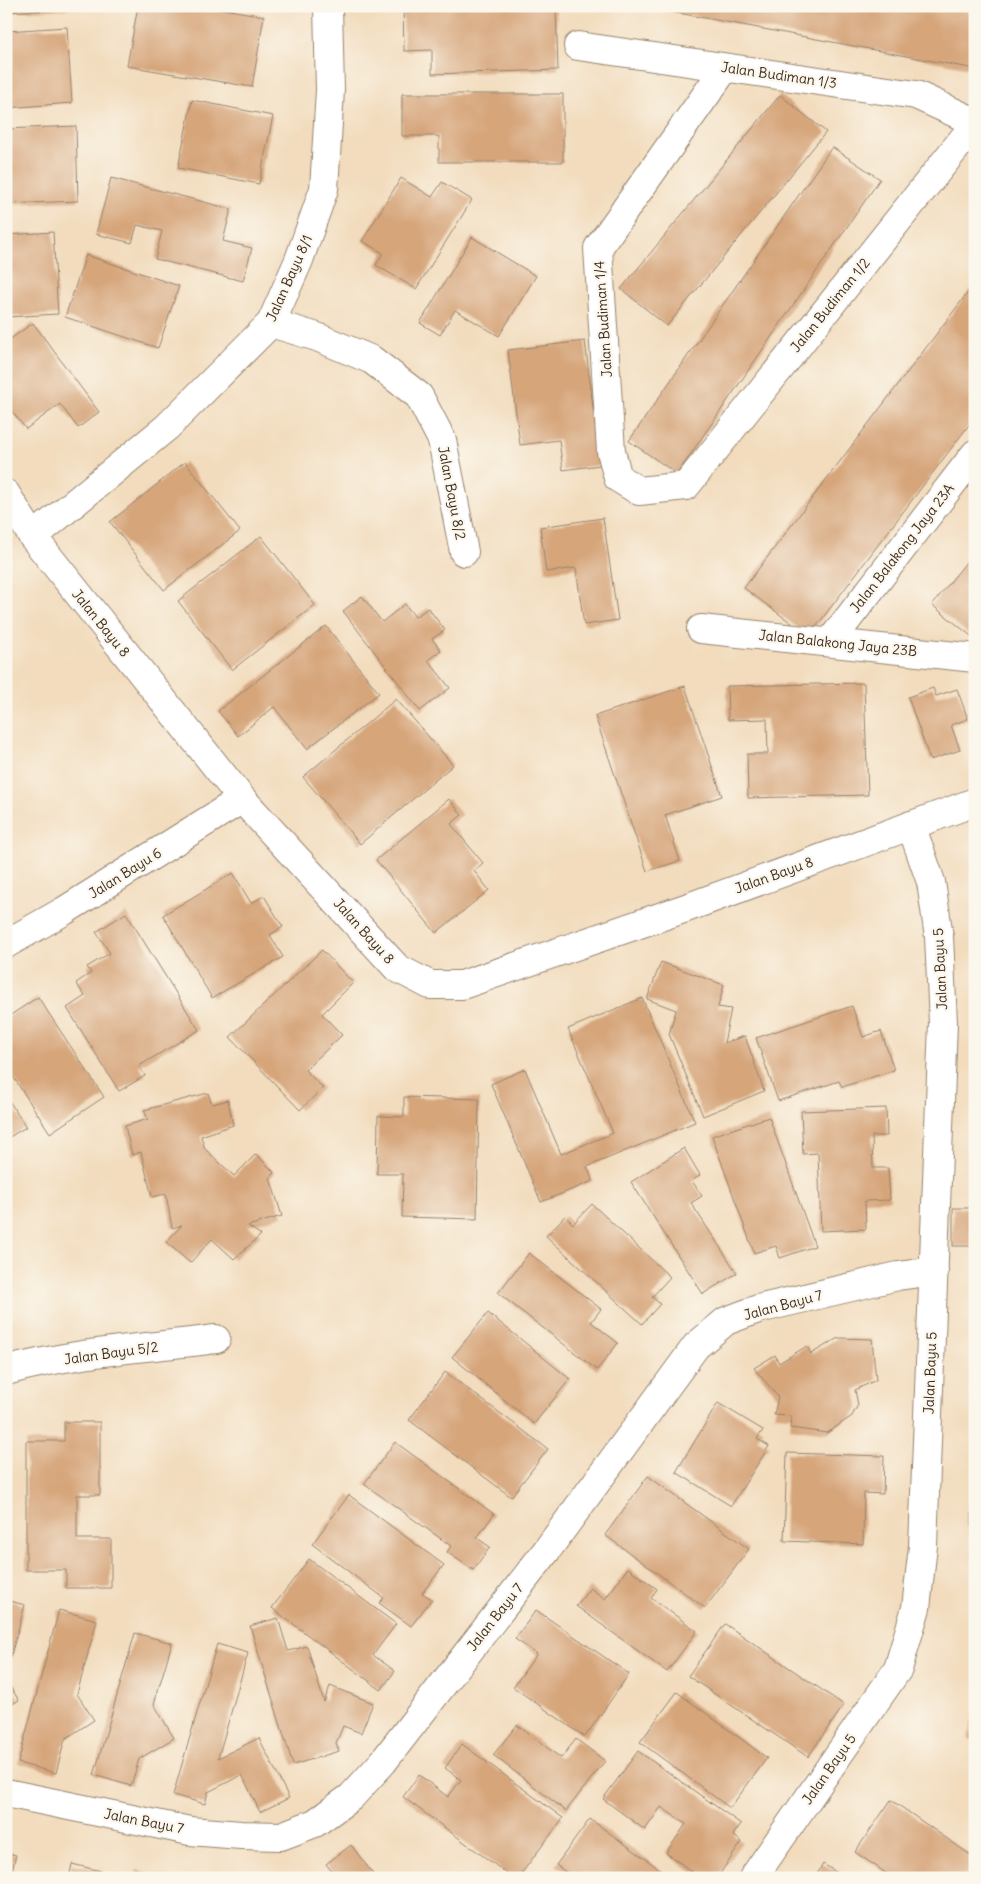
<svg xmlns="http://www.w3.org/2000/svg" width="981" height="1884" viewBox="0 0 981 1884" font-family="Delius,sans-serif">
  <rect width="100%" height="100%" fill="#fbf7ec"/>
  <filter id="ink" filterUnits="userSpaceOnUse"><feTurbulence type="fractalNoise" baseFrequency=".02" numOctaves="2"/><feDisplacementMap in="SourceGraphic" scale="10" xChannelSelector="R" yChannelSelector="G"/><feConvolveMatrix kernelMatrix="1 2 1 2 8 2 1 2 1" color-interpolation-filters="sRGB"/></filter>
  <filter id="wash" filterUnits="userSpaceOnUse"><feTurbulence type="fractalNoise" baseFrequency=".0096" numOctaves="4" result="noise"/><feDisplacementMap in="SourceGraphic" scale="20" xChannelSelector="R" yChannelSelector="G"/><feGaussianBlur stdDeviation="1.12" result="paint"/><feColorMatrix in="noise" values="0 0 0 0 0 0 0 0 0 0 0 0 0 0 0 0 0 1.4 0 .05"/><feComposite in="paint" operator="in"/></filter>
  <g filter="url(#wash)">
    <rect width="100%" height="100%" fill="#f2dcbd"/>
    <g id="blocks">
      <g fill="#d6a57a">
        <polygon points="6,6 91,6 92,8 6,12"/>
        <polygon points="138,6 207,6 264,16 252,87 127,66"/>
        <polygon points="403,6 556,6 558,70 432,74 432,50 404,51"/>
        <polygon points="647,6 975,6 975,69 647,7"/>
        <polygon points="67,27 72,103 6,108 6,31"/>
        <polygon points="402,94 563,94 563,162 439,162 439,136 402,136"/>
        <polygon points="780,95 826,132 667,326 621,289"/>
        <polygon points="192,100 273,116 259,184 178,168"/>
        <polygon points="76,126 78,201 6,204 6,129"/>
        <polygon points="832,147 880,179 677,474 629,441"/>
        <polygon points="111,178 231,209 223,241 252,248 243,281 155,259 162,231 137,225 132,243 96,234"/>
        <polygon points="401,178 432,197 442,182 472,200 416,289 376,265 383,253 362,241"/>
        <polygon points="53,232 58,314 6,317 6,235"/>
        <polygon points="472,237 536,276 499,336 455,310 440,335 420,323"/>
        <polygon points="86,255 179,286 158,348 65,317"/>
        <polygon points="975,283 975,417 809,636 744,588"/>
        <polygon points="33,323 99,412 78,428 60,404 26,429 6,404 6,342"/>
        <polygon points="585,341 600,465 563,470 559,440 520,445 508,350"/>
        <polygon points="185,462 240,531 164,590 110,522"/>
        <polygon points="603,518 618,620 584,625 576,568 546,572 540,527"/>
        <polygon points="261,536 315,605 232,670 178,601"/>
        <polygon points="975,551 975,639 932,605"/>
        <polygon points="362,596 382,622 405,604 415,617 428,608 445,630 432,639 441,650 428,660 450,688 420,711 343,611"/>
        <polygon points="326,626 379,693 307,749 274,707 238,736 218,711"/>
        <polygon points="864,683 868,795 748,798 747,754 768,754 767,719 728,720 727,686"/>
        <polygon points="685,686 722,796 665,815 680,861 647,871 595,716"/>
        <polygon points="933,688 936,696 957,689 968,719 951,725 960,750 930,760 908,697"/>
        <polygon points="396,699 453,765 360,844 303,777"/>
        <polygon points="449,799 462,815 451,824 483,863 474,871 489,890 436,933 376,860"/>
        <polygon points="233,873 251,903 264,896 283,927 270,935 283,957 212,998 163,915"/>
        <polygon points="126,913 199,1030 139,1066 145,1076 119,1091 67,1008 85,996 76,983 91,973 87,967 110,953 96,932"/>
        <polygon points="322,950 353,983 322,1014 342,1035 305,1070 323,1088 300,1110 230,1037"/>
        <polygon points="661,962 724,985 718,1007 731,1009 724,1043 745,1036 764,1091 703,1116 669,1034 676,1010 647,999"/>
        <polygon points="38,997 104,1097 50,1133 6,1066 6,1018"/>
        <polygon points="642,998 695,1122 587,1167 593,1181 541,1202 491,1084 525,1069 561,1154 613,1133 568,1029"/>
        <polygon points="852,1006 863,1037 881,1031 894,1070 842,1087 839,1081 778,1101 756,1038"/>
        <polygon points="208,1093 212,1104 228,1100 233,1125 201,1136 205,1149 234,1176 256,1154 275,1173 270,1178 282,1216 248,1226 261,1235 234,1259 212,1239 190,1263 166,1242 182,1225 172,1228 166,1194 152,1197 141,1152 132,1155 125,1126 148,1119 144,1110"/>
        <polygon points="6,1096 26,1127 6,1139"/>
        <polygon points="404,1097 479,1099 477,1219 402,1217 403,1174 377,1174 378,1116 404,1117"/>
        <polygon points="886,1108 887,1136 872,1136 873,1168 888,1168 890,1200 865,1201 866,1229 821,1231 818,1153 803,1154 801,1111"/>
        <polygon points="769,1117 815,1246 780,1258 776,1246 754,1253 712,1136"/>
        <polygon points="684,1148 700,1175 692,1181 702,1196 691,1203 737,1273 703,1294 631,1182"/>
        <polygon points="592,1204 670,1277 652,1297 660,1304 642,1324 546,1236 565,1216 573,1224"/>
        <rect x="953" y="1208" width="22" height="38"/>
        <polygon points="529,1253 601,1309 591,1322 618,1343 597,1370 498,1293"/>
        <polygon points="488,1313 570,1379 534,1424 452,1357"/>
        <polygon points="838,1338 872,1339 876,1380 855,1390 858,1405 852,1416 827,1433 790,1428 791,1416 774,1415 778,1397 754,1368 775,1355 779,1363 807,1346 811,1354"/>
        <polygon points="445,1372 548,1449 511,1497 409,1420"/>
        <polygon points="718,1403 763,1430 757,1439 769,1446 731,1506 676,1472"/>
        <polygon points="64,1422 100,1422 100,1495 77,1495 77,1539 111,1539 111,1588 66,1588 66,1570 26,1570 26,1441 64,1441"/>
        <polygon points="395,1442 494,1514 477,1538 490,1547 473,1570 447,1552 451,1546 364,1484"/>
        <polygon points="787,1453 884,1456 883,1494 864,1493 863,1544 784,1541"/>
        <polygon points="648,1476 749,1549 705,1608 605,1535"/>
        <polygon points="349,1495 444,1565 422,1593 432,1599 411,1626 379,1603 384,1598 312,1544"/>
        <rect x="972" y="1503" width="3" height="55"/>
        <polygon points="309,1559 396,1624 373,1655 395,1671 381,1690 272,1608"/>
        <polygon points="628,1568 657,1589 651,1598 697,1631 667,1672 576,1606 590,1588 605,1599"/>
        <polygon points="6,1600 25,1605 7,1670 6,1670"/>
        <polygon points="59,1610 97,1620 77,1694 94,1720 65,1739 56,1773 18,1763"/>
        <polygon points="536,1610 629,1674 585,1737 513,1687 537,1654 515,1639"/>
        <polygon points="278,1618 288,1651 307,1646 324,1702 330,1686 373,1703 361,1733 343,1726 336,1743 339,1751 293,1765 250,1626"/>
        <polygon points="725,1624 844,1705 808,1757 688,1676"/>
        <polygon points="135,1633 172,1643 154,1704 174,1738 139,1759 131,1786 94,1775"/>
        <polygon points="217,1644 248,1653 218,1758 259,1738 289,1798 260,1812 242,1775 208,1792 205,1804 173,1795"/>
        <polygon points="6,1681 19,1700 6,1708"/>
        <polygon points="677,1692 767,1758 730,1808 640,1742"/>
        <polygon points="974,1711 975,1711 975,1741 968,1739"/>
        <polygon points="517,1725 561,1758 576,1739 605,1761 566,1811 493,1755"/>
        <polygon points="462,1744 563,1818 518,1878 513,1878 403,1797 419,1775 448,1797 461,1780 445,1768"/>
        <polygon points="638,1751 741,1824 733,1835 742,1842 717,1878 701,1878 666,1853 686,1824 661,1807 645,1830 603,1799"/>
        <polygon points="891,1800 975,1858 975,1878 893,1878 855,1852"/>
        <polygon points="590,1819 672,1878 574,1878 556,1865"/>
        <polygon points="351,1845 376,1878 337,1878 326,1864"/>
        <polygon points="6,1853 16,1855 10,1878 6,1878"/>
        <polygon points="72,1864 101,1871 99,1878 69,1878"/>
        <polygon points="823,1864 846,1878 815,1878"/>
        <polygon points="137,1870 168,1877 168,1878 135,1878"/>
      </g>
    </g>
  </g>
  <g filter="url(#ink)">
    <use href="#blocks" fill-opacity="0" stroke="#96836e" stroke-width="1"/>
    <g fill="none" stroke-linecap="round" stroke-linejoin="round">
      <g stroke="#96836e" stroke-width="30">
        <g id="street">
          <polyline points="578,46 916,95 975,122"/>
          <polyline points="725,68 598,248 611,451 618,478 639,491 686,486 975,124"/>
          <polyline points="271,323 317,337 372,360 419,396 442,440 464,552"/>
          <polyline points="6,494 33,537 242,799 397,968 430,985 462,985 686,908 975,802"/>
          <polyline points="33,537 167,427 271,323 299,260 324,189 330,90 328,6"/>
          <polyline points="701,629 975,658"/>
          <polyline points="830,642 975,454"/>
          <polyline points="6,944 64,911 242,799"/>
          <path d="M6,1371C74,1352 146,1348 216,1339"/>
          <polyline points="6,1793 190,1831 241,1835 281,1836 315,1823 351,1797 383,1762 547,1550 696,1346 726,1321 758,1309 898,1276 934,1271"/>
          <polyline points="753,1878 898,1669 916,1608 923,1546 943,1023 939,937 931,882 911,825"/>
        </g>
      </g>
      <use href="#street" stroke="#fff" stroke-width="28"/>
    </g>
  </g>
  <g text-anchor="middle" stroke-width="4.5" stroke-linejoin="round" paint-order="stroke">
    <g font-size="14" fill="#3b2a1e" stroke="#fbf7ec">
      <text transform="translate(779 75) rotate(8)" y="5">Jalan Budiman 1/3</text>
      <text transform="translate(289 278) rotate(-66)" y="5">Jalan Bayu 8/1</text>
      <text transform="translate(830 305) rotate(-51)" y="5">Jalan Budiman 1/2</text>
      <text transform="translate(603 319) rotate(-94)" y="5">Jalan Budiman 1/4</text>
      <text transform="translate(452 493) rotate(79)" y="5">Jalan Bayu 8/2</text>
      <text transform="translate(902 548) rotate(-52)" y="5">Jalan Balakong Jaya 23A</text>
      <text transform="translate(101 623) rotate(51)" y="5">Jalan Bayu 8</text>
      <text transform="translate(838 643) rotate(6)" y="5">Jalan Balakong Jaya 23B</text>
      <text transform="translate(125 873) rotate(-32)" y="5">Jalan Bayu 6</text>
      <text transform="translate(774 875) rotate(-20)" y="5">Jalan Bayu 8</text>
      <text transform="translate(364 931) rotate(48)" y="5">Jalan Bayu 8</text>
      <text transform="translate(940 969) rotate(-93)" y="5">Jalan Bayu 5</text>
      <text transform="translate(783 1305) rotate(-15)" y="5">Jalan Bayu 7</text>
      <text transform="translate(111 1353) rotate(-8)" y="5">Jalan Bayu 5/2</text>
      <text transform="translate(930 1373) rotate(-88)" y="5">Jalan Bayu 5</text>
      <text transform="translate(495 1617) rotate(-52)" y="5">Jalan Bayu 7</text>
      <text transform="translate(829 1769) rotate(-55)" y="5">Jalan Bayu 5</text>
      <text transform="translate(144 1821) rotate(11)" y="5">Jalan Bayu 7</text>
    </g>
  </g>
  <rect width="981" height="1884" fill="none" stroke="#fbf7ec" stroke-width="25"/>
</svg>
